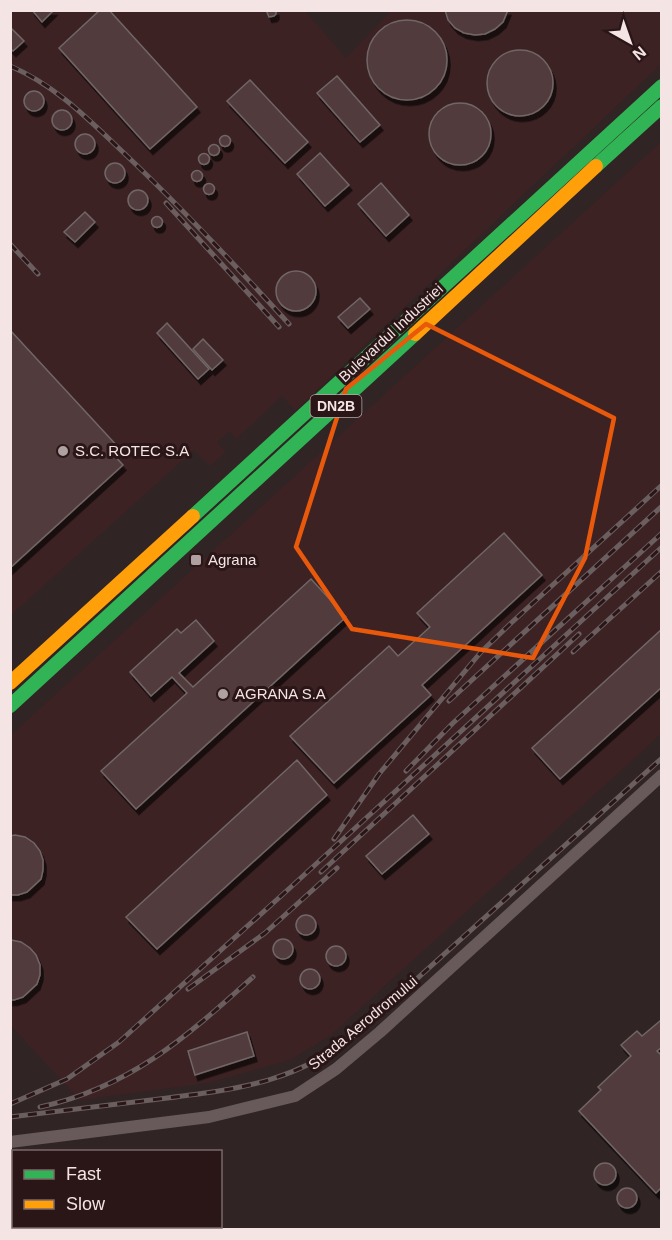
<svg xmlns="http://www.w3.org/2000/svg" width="672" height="1240" viewBox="0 0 672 1240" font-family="Helvetica,sans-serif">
  <defs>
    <filter id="shadow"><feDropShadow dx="3" dy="5.5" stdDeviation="0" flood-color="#0009"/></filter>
  </defs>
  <rect width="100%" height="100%" fill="#302424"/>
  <g fill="#3d2224">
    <polygon points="11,11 305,11 346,58 391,11 661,11 661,64 295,411 282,396 236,439 230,431 217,442 226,452 210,466 194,450 11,615"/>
    <polygon points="661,142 661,734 331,1035 290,1060 208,1083 80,1100 11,1026 11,735"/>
  </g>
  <g fill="#513a3c" stroke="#716666" stroke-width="1.5" filter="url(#shadow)">
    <polygon points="32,10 54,10 42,22"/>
    <polygon points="100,10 109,10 197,107 150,149 59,48"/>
    <polygon points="266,10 276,10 276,14 274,16 269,17"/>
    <polygon points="445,10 508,10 503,22 495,29 485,34 475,35 464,33 455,28 448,20"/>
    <circle cx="407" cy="60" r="40"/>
    <polygon points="10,27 24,41 13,51 10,48"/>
    <circle cx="520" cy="83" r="33"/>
    <polygon points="337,76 380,125 360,142 317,93"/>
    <polygon points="250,80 308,142 285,163 227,101"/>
    <circle cx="34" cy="101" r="10"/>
    <circle cx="460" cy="134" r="31"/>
    <circle cx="62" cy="120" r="10"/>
    <circle cx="85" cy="144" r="10"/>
    <circle cx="225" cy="141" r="5.5"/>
    <circle cx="214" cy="150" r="5.5"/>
    <polygon points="320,153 349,185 325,206 297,174"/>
    <circle cx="204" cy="159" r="5.5"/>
    <circle cx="115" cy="173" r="10"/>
    <circle cx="197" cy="176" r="5.5"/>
    <polygon points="381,183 409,215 386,236 358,204"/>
    <circle cx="209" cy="189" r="5.5"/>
    <circle cx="138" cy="200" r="10"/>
    <polygon points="85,212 95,222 75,242 64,232"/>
    <circle cx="157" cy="222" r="5.5"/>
    <circle cx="296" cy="291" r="20"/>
    <polygon points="360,298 370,309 348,328 338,317"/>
    <polygon points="167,323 209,369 198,379 157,333"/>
    <polygon points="10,330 119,448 113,454 123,465 10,568"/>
    <polygon points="203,339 223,360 212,370 193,349"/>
    <polygon points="504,533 542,575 422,685 431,695 334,783 290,736 389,646 398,656 430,627 417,613"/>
    <polygon points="311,579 346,617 136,809 101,771 187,693 172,677 151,696 130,672 177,629 181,633 196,620 214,641 179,673 193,687"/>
    <polygon points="662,629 662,687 560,779 532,748"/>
    <polygon points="297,760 327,795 157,949 126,917"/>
    <polygon points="413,815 429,834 382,874 366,856"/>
    <polygon points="15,835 25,837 34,843 40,851 43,860 43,870 41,879 27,892 18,895 10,895 10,836"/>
    <circle cx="306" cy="925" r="10"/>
    <circle cx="283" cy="949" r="10"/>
    <polygon points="11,940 21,942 30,948 36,955 40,965 40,975 37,984 23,997 14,1000 10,1000"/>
    <circle cx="336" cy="956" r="10"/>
    <circle cx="310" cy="979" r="10"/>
    <polygon points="660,1021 662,1023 662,1047 657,1051 662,1056 662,1187 656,1193 579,1111 601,1090 598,1087 631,1056 621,1045 637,1031 642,1036"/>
    <polygon points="247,1032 254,1056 195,1075 188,1051"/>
    <circle cx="605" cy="1174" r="11"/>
    <circle cx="627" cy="1198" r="10"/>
  </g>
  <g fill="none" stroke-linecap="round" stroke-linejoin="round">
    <polyline stroke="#685a5a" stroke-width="12" points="10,1142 209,1117 295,1096 336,1069 380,1032 662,775"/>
    <g stroke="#30b455" stroke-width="14">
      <polyline points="596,166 662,106"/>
      <polyline points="193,516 662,86"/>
      <polyline points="10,706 415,334"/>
    </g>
    <g stroke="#ff9f0a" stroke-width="14">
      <polyline points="415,334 596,166"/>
      <polyline points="10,683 193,516"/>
    </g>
    <g stroke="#6a5e5f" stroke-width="5">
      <g id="rail">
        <path d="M10,66C57,86 90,121 126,155C183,209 236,266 289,324"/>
        <polyline points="166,203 279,327"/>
        <polyline points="10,244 38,274"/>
        <polyline points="573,652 662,571"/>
        <polyline points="449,701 662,506"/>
        <polyline points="406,771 453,723 662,533"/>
        <polyline points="334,839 379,774 481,652 509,625 662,485"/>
        <polyline points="321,872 579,634"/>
        <polyline points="188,989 265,933 337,868"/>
        <polyline points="10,1104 67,1079 119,1042 292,886 662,547"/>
        <path d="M40,1107C131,1087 186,1037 253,977"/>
        <path d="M10,1117C57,1111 104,1106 151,1100C231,1090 297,1085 360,1030L662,758"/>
      </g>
    </g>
    <use href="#rail" stroke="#2a1517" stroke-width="3" stroke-dasharray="9" stroke-linecap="butt"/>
  </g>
  <path fill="none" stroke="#e8590c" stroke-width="4.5" stroke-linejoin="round" d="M426,324L614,418L585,558L533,658L352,629L296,547L346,389Z"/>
  <g fill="#afa1a1" stroke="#2a1517" stroke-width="2">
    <circle cx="63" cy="451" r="6"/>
    <rect x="190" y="554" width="12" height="12" rx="3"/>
    <circle cx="223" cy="694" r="6"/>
  </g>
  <g text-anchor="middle" stroke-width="6" stroke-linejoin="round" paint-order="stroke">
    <rect fill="#2a1517" stroke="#b7a6a6" stroke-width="1.5" x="310.5" y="395" width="51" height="22" rx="4.5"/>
    <g font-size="14" font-weight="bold" fill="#f4e4e4">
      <text x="336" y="411">DN2B</text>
    </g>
    <g font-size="15" fill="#f4e4e4" stroke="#2a1517">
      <text transform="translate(391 333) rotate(-43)" y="5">Bulevardul Industriei</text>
      <text transform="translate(363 1023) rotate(-40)" y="5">Strada Aerodromului</text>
    </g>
    <g font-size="15" fill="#f4e4e4" stroke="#2a1517" text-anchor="start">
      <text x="75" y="456">S.C. ROTEC S.A</text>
      <text x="208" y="565">Agrana</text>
      <text x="235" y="699">AGRANA S.A</text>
    </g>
  </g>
  <rect width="672" height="1240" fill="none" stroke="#f4e4e4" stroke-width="24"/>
  <rect x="12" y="1150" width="210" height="78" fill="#2a1517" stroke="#7b6869" stroke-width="1.5"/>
  <rect x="24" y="1170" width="30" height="9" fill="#30b455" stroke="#7b6869" stroke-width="1.5"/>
  <text x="66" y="1180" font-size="18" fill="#f4e4e4">Fast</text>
  <rect x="24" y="1200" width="30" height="9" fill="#ff9f0a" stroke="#7b6869" stroke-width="1.5"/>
  <text x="66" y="1210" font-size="18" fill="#f4e4e4">Slow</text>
  <g transform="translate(630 42) rotate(140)" stroke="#2a1517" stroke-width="4.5" paint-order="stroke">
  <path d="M0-4.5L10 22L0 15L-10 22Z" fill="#f4e4e4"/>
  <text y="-9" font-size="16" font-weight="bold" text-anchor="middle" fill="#f4e4e4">N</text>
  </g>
</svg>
